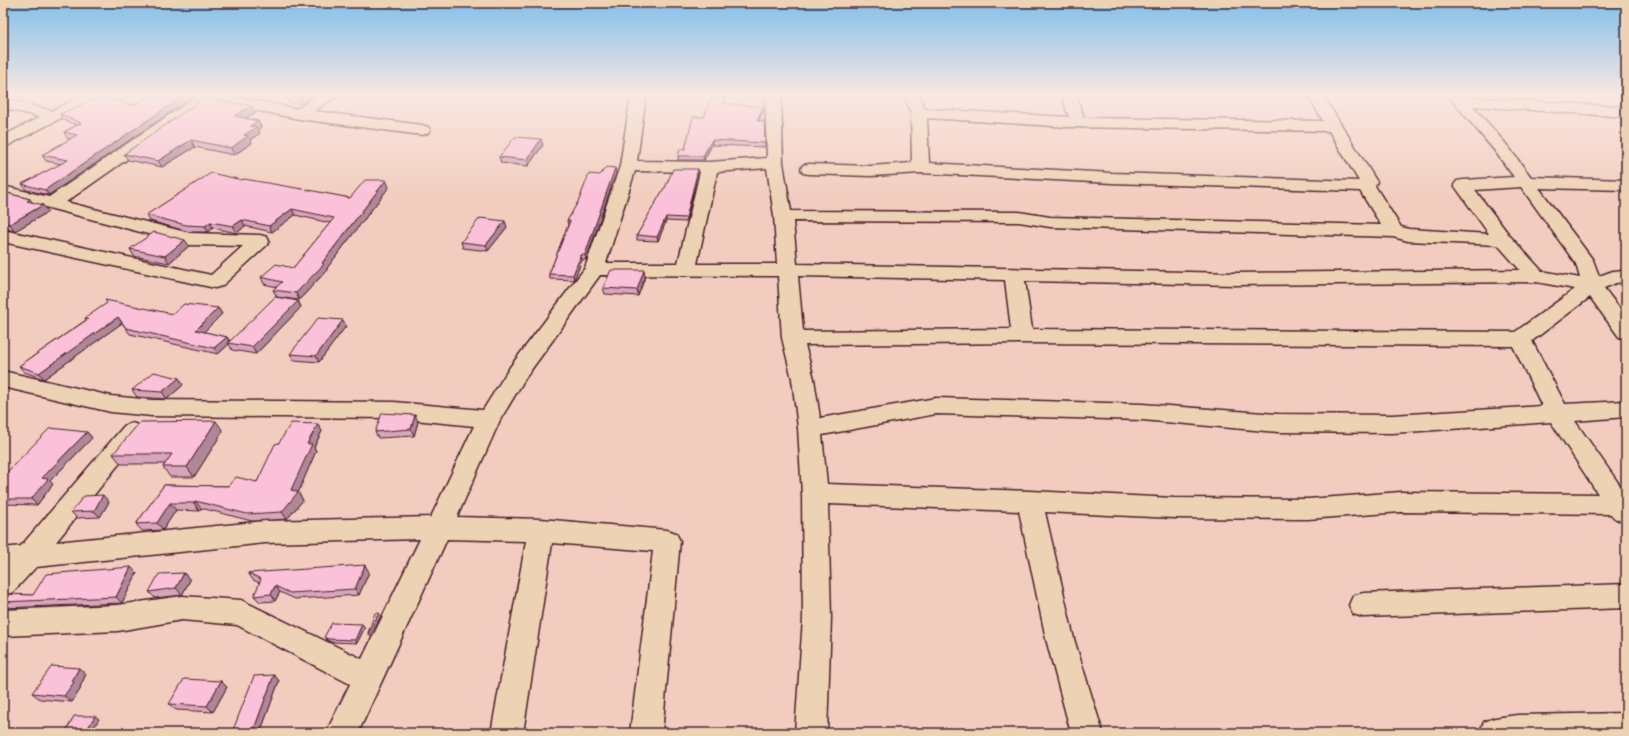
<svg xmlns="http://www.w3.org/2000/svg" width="1629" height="736" viewBox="0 0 1629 736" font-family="'Gochi Hand',sans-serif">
  <rect width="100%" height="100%" fill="#f2cdbf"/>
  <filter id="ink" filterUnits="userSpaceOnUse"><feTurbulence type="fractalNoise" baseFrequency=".025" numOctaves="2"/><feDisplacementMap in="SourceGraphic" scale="8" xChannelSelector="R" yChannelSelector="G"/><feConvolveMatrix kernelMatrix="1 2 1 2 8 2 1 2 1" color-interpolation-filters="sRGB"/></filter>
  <g filter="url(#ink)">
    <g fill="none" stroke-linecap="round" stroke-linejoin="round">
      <g stroke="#4a1f2b" stroke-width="3">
        <g id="minor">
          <polygon points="85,94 104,94 102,97 9,145 3,147 3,136 40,117 3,108 3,98 52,111"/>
          <polygon points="200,94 221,94 297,109 320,94 338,94 336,97 314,111 422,125 428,127 430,130 428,133 422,135 299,119 210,101 66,202 190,233 260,235 267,237 269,241 267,245 222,286 215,288 3,242 3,230 211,275 243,246 190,245 3,196 3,186 49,197"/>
          <path d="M631,94H646L637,161L709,162L767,158L765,94H781L783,163L791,211L1019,212L1050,217L1381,225L1360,191L1112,183L921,173L871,176L809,174L803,173L801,169L803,165L809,164L871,166L912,163L911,113L904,94H919L925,109L1069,117L1061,94H1076L1084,118L1323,121L1307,94H1322L1377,182L1375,186L1401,227L1409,229L1489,234L1454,185L1457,181L1463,180L1514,177L1494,150L1447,94H1462L1465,97L1626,107V117L1473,106L1506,144L1531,177L1626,180V190L1539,188L1593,260L1599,276L1613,271L1626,270V282L1616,283L1604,288L1626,317V339L1619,337L1590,297L1532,341L1565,404L1626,401V417L1575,421L1626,494V520C1620,522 1614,519 1611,514L1401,512L1308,519L1174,518L1045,512L1074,639L1103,733H1071L1046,639L1019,511L828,504L831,618L827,733H795L803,618L802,494L798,428L792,379L782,338L778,276L600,275L526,377L500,420L457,517L541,519L667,530L676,533L680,541L662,733H630L653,551L552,543L523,733H491L526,541L447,539L358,733H326L350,684L237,625L182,620L118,631L3,636V610L118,605L182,596L241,600L362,659L420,539L265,543L36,567L13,592L3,596V548L21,546L124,426L132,423L140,426L144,432L140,438L56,542L265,521L431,517L474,426L394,418L152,416L111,412L3,387V371L111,396L152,400L394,402L483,410L510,367L585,268L620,166ZM927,118L1069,127L1329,131L1359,181L1112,173L929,163ZM767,168L774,216L777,264H697L717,172ZM635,171L700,172L678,263H606ZM1521,187L1576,264L1580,278L1542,271L1510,236L1475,190ZM793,221L1019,222L1050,227L1393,237L1408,241L1498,245L1520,270L1237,273L797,264ZM798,276L1005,280L1011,329L803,331ZM1025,281L1237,285L1536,282L1575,289L1515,332L1032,329ZM1023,343L1513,346L1542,406L1392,415L1278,414L1142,404L936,398L820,418L814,379L805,345ZM936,414L1142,420L1278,432L1392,433L1551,422L1598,494L1401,492L1308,499L1174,498L1030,491L827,484L822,435Z"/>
          <polygon points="1626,584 1626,608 1363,617 1353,614 1349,605 1353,596 1363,593"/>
          <polygon points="1626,713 1626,733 1479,733 1484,722 1495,718 1517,715"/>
        </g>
      </g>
      <use href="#minor" fill="#eed2b4" fill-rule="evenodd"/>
    </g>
    <g fill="#d7a6ba" stroke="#4a1f2b">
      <polygon points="3,94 30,94 22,98 3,95"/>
      <polygon points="288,94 317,94 301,104 288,102 285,96"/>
      <polygon points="712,94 726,94 724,103 763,111 759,121 764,121 765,147 712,145 704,160 678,160 678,156 685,149 704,117"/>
      <polygon points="190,99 49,195 26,190 22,184 61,164 46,161 42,155 71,139 67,138 64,132 77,125 63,120 60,114 134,105"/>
      <polygon points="252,106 255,113 245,118 258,121 261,127 258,129 260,133 250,140 252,143 234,155 195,147 162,167 128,160 124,154"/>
      <polygon points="543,145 528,166 501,163 499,157"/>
      <polygon points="698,169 698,173 686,222 666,221 658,241 637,240 637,235 665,188"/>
      <polygon points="616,173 586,260 582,260 574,280 550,279 549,274 568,225 567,221 600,175"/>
      <polygon points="242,180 350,198 389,187 327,268 327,270 299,300 277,297 273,290 277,287 264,284 261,277 293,268 330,223 295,215 272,232 245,226 237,233 213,228 208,232 190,232 150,221 146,215"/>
      <polygon points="3,192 30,199 32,202 48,212 15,231 3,228"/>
      <polygon points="507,227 488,251 463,248 461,242"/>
      <polygon points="189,246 169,263 134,256 130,249"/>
      <polygon points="645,277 638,296 605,294 603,288"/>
      <polygon points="298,301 301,307 256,354 232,350 229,344 218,354 130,334 122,323 44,379 24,372 19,366 86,320 85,318 173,314 218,308 222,314 204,332 227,337 230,341"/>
      <polygon points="346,326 319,362 294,360 290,354"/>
      <polygon points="183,385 167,399 137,397 132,390"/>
      <polygon points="418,422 414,436 378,438 375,432"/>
      <polygon points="223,431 194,477 170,477 163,467 165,464 121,464 113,454"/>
      <polygon points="322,431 314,447 316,451 298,492 303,500 287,519 252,521 201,508 199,511 176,510 163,530 142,531 136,524 164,485 228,486 257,482 279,443"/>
      <polygon points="87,432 92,438 50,481 53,484 37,505 3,504 3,476"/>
      <polygon points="109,502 100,517 77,518 71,512"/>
      <polygon points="131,567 137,573 122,603 3,608 3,594 33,595"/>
      <polygon points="369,572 359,595 295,599 280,592 275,601 260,602 254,596 260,583 253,580 248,573"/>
      <polygon points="184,573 190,580 182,595 155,598 149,592"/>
      <polygon points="362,624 365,627 357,643 331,642 327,640 324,637"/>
      <polygon points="86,674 80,687 81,688 72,702 40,699 32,693"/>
      <polygon points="274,675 279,681 260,733 236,733 233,730"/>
      <polygon points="221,681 227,687 213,712 176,710 169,704"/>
    </g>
    <g fill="#af8797" stroke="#4a1f2b">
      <polygon points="20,94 30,94 22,98"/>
      <polygon points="186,94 188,94 190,99 49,195 45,190"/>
      <polygon points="305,94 317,94 301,104 299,98"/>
      <polygon points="725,94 726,94 724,107 723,103"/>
      <polygon points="252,106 255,113 237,123 234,116"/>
      <polygon points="763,107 763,111 757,125 757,121"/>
      <polygon points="258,121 261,127 258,129 260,133 250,140 252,143 234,155 231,148 250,126"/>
      <polygon points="541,139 543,145 528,166 527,160"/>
      <polygon points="191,140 195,147 162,167 158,161"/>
      <polygon points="712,140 712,145 704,160 703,156"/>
      <polygon points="615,168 616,173 586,260 585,255"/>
      <polygon points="698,169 698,173 686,222 686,218"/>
      <polygon points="386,180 389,187 327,268 327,270 299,300 296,293 322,263"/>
      <polygon points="43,205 48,212 15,231 10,224"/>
      <polygon points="292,209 295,215 272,232 269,226"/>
      <polygon points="666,217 666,221 658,241 657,237"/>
      <polygon points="242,220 245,226 237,233 233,226"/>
      <polygon points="505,221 507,227 488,251 486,245"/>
      <polygon points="210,222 213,228 208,232 205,226"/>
      <polygon points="185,240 189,246 169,263 165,256"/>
      <polygon points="581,255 582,260 574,280 573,275"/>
      <polygon points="644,270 645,277 638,296 637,290"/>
      <polygon points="298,301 301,307 256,354 252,347"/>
      <polygon points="218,308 222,314 200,336 196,330"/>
      <polygon points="118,317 122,323 44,379 39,373"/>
      <polygon points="343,320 346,326 319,362 316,356"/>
      <polygon points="227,337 230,343 228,343 229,344 218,354 214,348"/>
      <polygon points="179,378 183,385 167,399 162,392"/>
      <polygon points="415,415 418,422 414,436 411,429"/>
      <polygon points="216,421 223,431 194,477 187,467"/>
      <polygon points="318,424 322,431 314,447 316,451 298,493 298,492 303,500 287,519 282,512 291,490 307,444"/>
      <polygon points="87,432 92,438 50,481 53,484 37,505 31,499 42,478"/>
      <polygon points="103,495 109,502 100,517 94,511"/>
      <polygon points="195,501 201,508 199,511 194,503"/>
      <polygon points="170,503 176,510 163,530 157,523"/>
      <polygon points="365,565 369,572 359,595 355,589"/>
      <polygon points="131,567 137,573 122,603 116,597"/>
      <polygon points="184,573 190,580 182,595 176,588"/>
      <polygon points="275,586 280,592 275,601 271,594"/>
      <polygon points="379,613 381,616 370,636 368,633"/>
      <polygon points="362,624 365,627 357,643 355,640"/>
      <polygon points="79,668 86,674 80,687 81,688 72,702 64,696"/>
      <polygon points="274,675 279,681 260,733 258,733 254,729"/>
      <polygon points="221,681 227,687 213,712 207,706"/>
      <polygon points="95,716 99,719 91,733 85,733"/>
    </g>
    <g fill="#fac1d8" stroke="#4a1f2b">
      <polygon points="152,94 186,94 45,190 22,184 68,160 42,155 77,135 64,132 81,123 60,114 98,98 134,105"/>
      <polygon points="288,94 305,94 299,98 285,96"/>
      <polygon points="712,94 725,94 723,103 763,107 757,121 764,121 765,143 712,140 703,156 678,156 680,149 685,149 693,117 704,117"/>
      <polygon points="204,98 252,106 234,116 258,121 250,126 257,127 244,135 248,136 231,148 191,140 158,161 124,154"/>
      <polygon points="515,137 541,139 527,160 499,157"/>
      <polygon points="606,167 615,168 585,255 581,255 573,275 549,274 570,221 567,221 579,200 589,174 600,175"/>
      <polygon points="673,169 698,169 686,218 666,217 657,237 637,235 664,188 665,188"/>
      <polygon points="211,173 242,180 244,179 314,191 350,198 365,180 386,180 322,263 324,264 296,293 273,290 282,282 261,277 276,264 293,268 334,218 292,209 269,226 242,220 233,226 210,222 205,226 186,225 146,215"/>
      <polygon points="3,192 30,199 27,201 43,205 10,224 3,222"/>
      <polygon points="480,218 505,221 486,245 461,242"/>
      <polygon points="154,232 185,240 165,256 130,249"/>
      <polygon points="611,270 644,270 637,290 603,288"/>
      <polygon points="275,297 298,301 252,347 228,343"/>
      <polygon points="105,300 173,314 184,304 218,308 196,330 227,337 214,348 126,328 118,317 39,373 19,366 88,319 85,318 107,303"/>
      <polygon points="318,318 343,320 316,356 290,354"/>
      <polygon points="154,372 179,378 162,392 132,390"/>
      <polygon points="382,413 415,415 411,429 375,432"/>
      <polygon points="216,421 187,467 163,467 172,454 113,454 140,422"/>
      <polygon points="291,423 318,424 307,444 312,444 291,490 298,492 282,512 247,514 195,501 194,503 170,503 157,523 136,524 164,485 228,486 236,477 257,482 275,444 279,443"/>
      <polygon points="50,428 87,432 42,478 48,479 31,499 3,499 3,476"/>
      <polygon points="103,495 94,511 71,512 84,496"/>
      <polygon points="365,565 355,589 290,593 275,586 271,594 254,596 261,579 248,573"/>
      <polygon points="131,567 116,597 3,602 3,594 33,595 46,574"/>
      <polygon points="184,573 176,588 149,592 159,574"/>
      <polygon points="375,613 379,613 368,633"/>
      <polygon points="332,623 362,624 355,640 328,639 324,637"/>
      <polygon points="52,666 79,668 72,681 74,682 64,696 32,693"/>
      <polygon points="274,675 254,729 233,730 254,676"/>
      <polygon points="184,679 221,681 207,706 169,704"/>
      <polygon points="74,716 95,716 85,733 65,733"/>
    </g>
  </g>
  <linearGradient id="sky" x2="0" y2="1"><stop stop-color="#83c0ea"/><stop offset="0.48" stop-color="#f9e8e2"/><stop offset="1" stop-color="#f9e8e2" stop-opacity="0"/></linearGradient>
  <rect width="1629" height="197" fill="url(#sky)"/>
  <rect width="1629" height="736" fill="none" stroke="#eed2b4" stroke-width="16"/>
  <rect x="8" y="8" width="1613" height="720" fill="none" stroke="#4a1f2b" stroke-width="1.5" filter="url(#ink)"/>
</svg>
